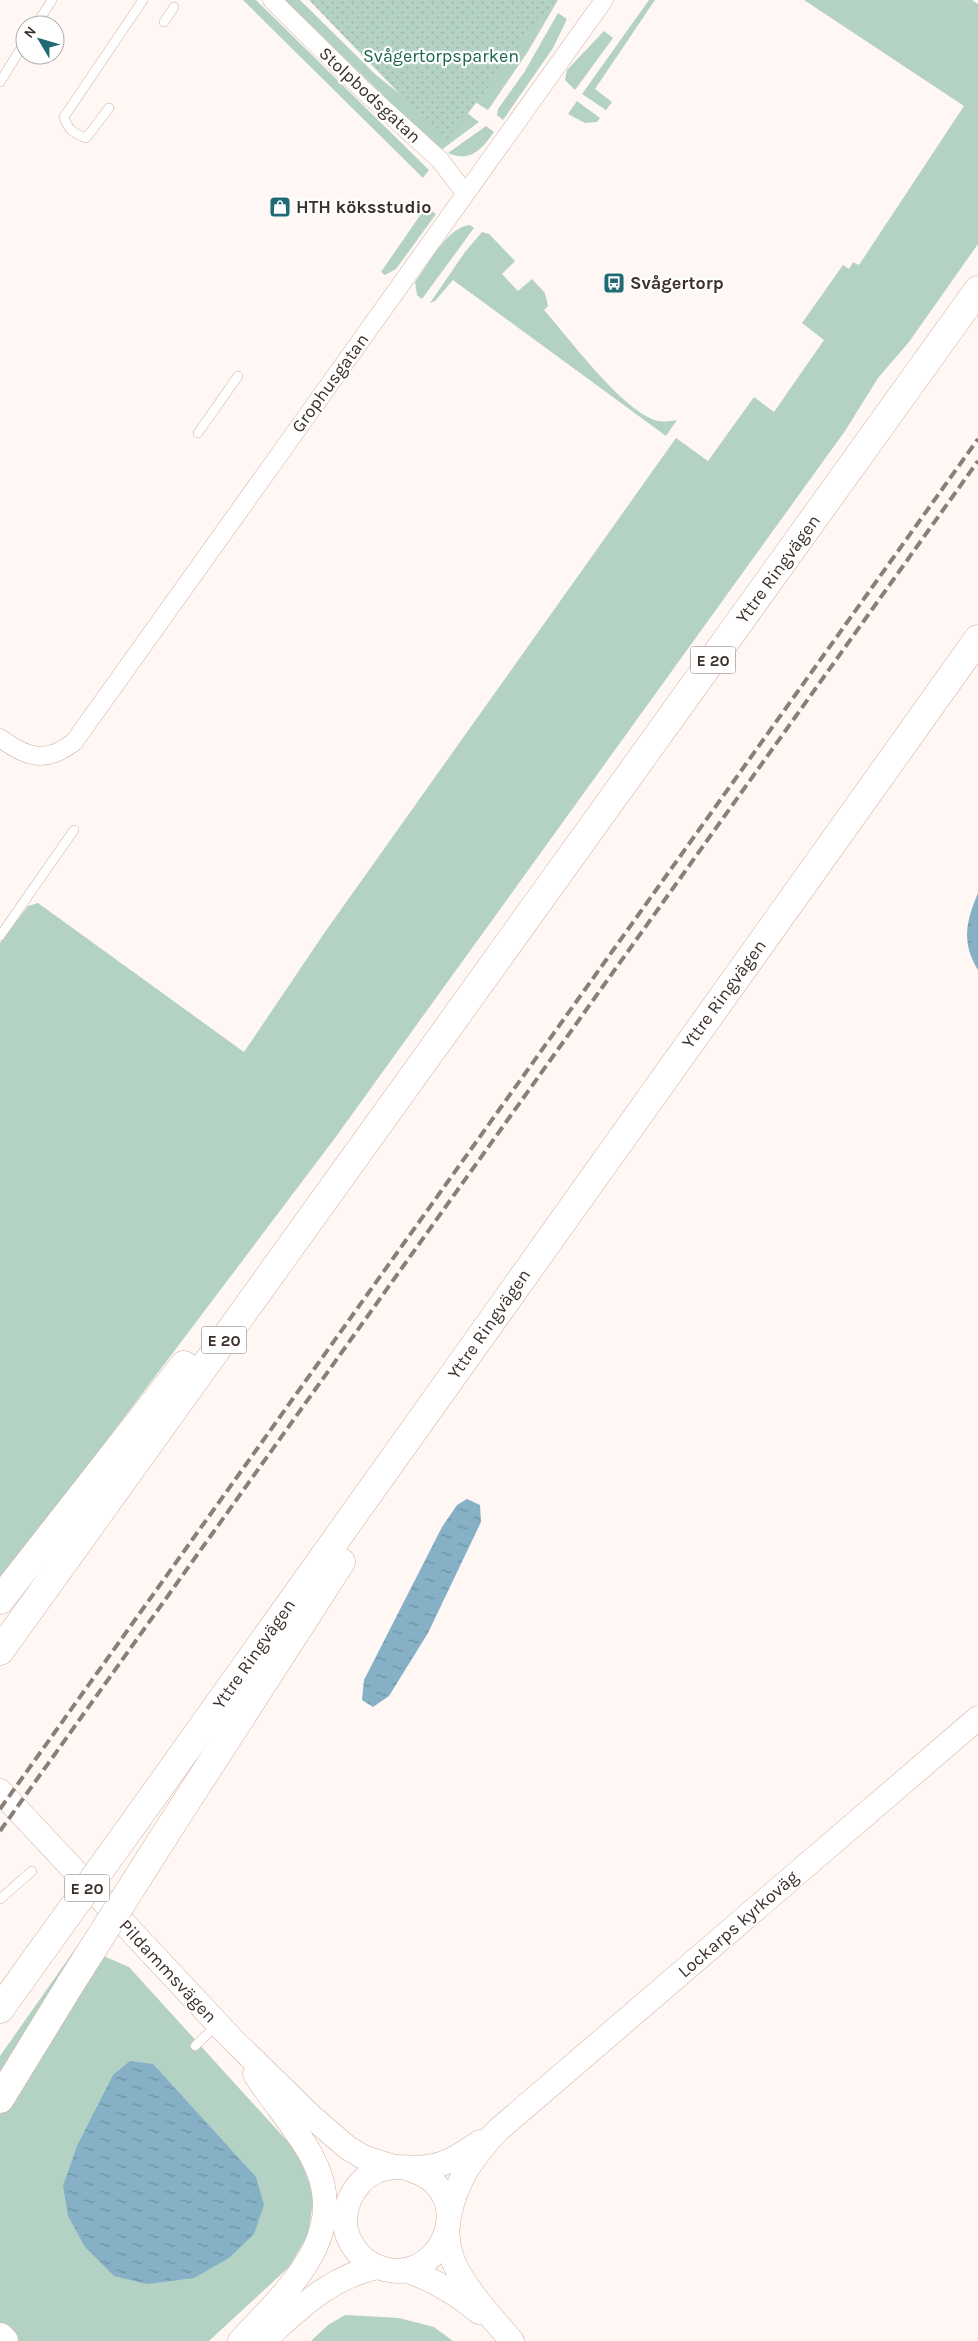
<svg xmlns="http://www.w3.org/2000/svg" width="978" height="2341" viewBox="0 0 978 2341" font-family="Karla,sans-serif">
  <defs>
    <pattern id="park-dots" width="8" height="8" patternUnits="userSpaceOnUse" patternTransform="scale(1.25)"><rect width="8" height="8" fill="#b4d2c3"/><path d="M2 2h.1M6 6h.1" fill="none" stroke="#9cb5a8" stroke-width="1.8" stroke-linecap="round"/></pattern>
    <pattern id="water-ripples" width="26" height="14" patternUnits="userSpaceOnUse" patternTransform="scale(1.25)"><rect width="26" height="14" fill="#85b0c6"/><path d="M2 4q2-2 4 0t4 0M15 11q2-2 4 0t4 0" fill="none" stroke="#6e90a1"/></pattern>
  </defs>
  <rect width="100%" height="100%" fill="#fff7f4"/>
  <g fill="#b4d2c3">
    <polygon points="243,0 256,0 429,170 423,178"/>
    <polygon points="285,0 300,0 376,75 401,95 410,99 463,110 479,122 440,151"/>
    <polygon points="510,0 558,0 527,53 488,110 470,99"/>
    <polygon points="649,0 655,0 595,89 612,102 606,110 582,94"/>
    <polygon points="804,0 972,0 978,4 978,244 909,342 878,378 845,431 335,1138 0,1582 0,943 28,906 38,903 244,1052 325,932 676,438 708,461 754,397 774,412 824,340 802,323 843,265 849,269 853,262 859,265 964,106"/>
    <polygon points="558,13 567,19 553,48 503,120 497,115 498,109 525,71"/>
    <polygon points="604,31 613,38 575,90 565,80 567,70"/>
    <polygon points="577,101 600,118 597,122 585,123 568,114"/>
    <path d="M486,126L494,132C482,149 470,163 448,153Z"/>
    <polygon points="429,209 436,214 396,269 385,275 381,272 423,211"/>
    <path d="M470,225L474,228L422,299L417,295L415,282C429,264 447,227 470,225Z"/>
    <path d="M482,232L489,234L515,261L502,274L518,291L532,279L545,293L548,306L544,310C568,337 624,413 658,421C665,422 671,421 677,420L666,436L453,280L435,301L430,303L465,252Z"/>
    <polygon points="78,1945 129,1967 299,2154 314,2196 308,2235 289,2267 209,2341 0,2341 0,2056"/>
    <polygon points="345,2315 399,2318 434,2327 453,2341 311,2341 328,2325"/>
  </g>
  <polygon fill="url(#park-dots)" points="309,0 555,0 446,142"/>
  <g fill="url(#water-ripples)">
    <path d="M978,893V970C961,943 966,921 978,893Z"/>
    <polygon points="467,1499 480,1505 481,1522 428,1633 389,1696 373,1707 362,1700 364,1680 442,1527 457,1505"/>
    <polygon points="130,2061 153,2064 256,2177 264,2205 254,2234 229,2258 194,2278 147,2284 114,2276 85,2247 68,2216 63,2186 77,2146 113,2075"/>
  </g>
  <g fill="none" stroke-linecap="round" stroke-linejoin="round">
    <g stroke="#d2afa0" stroke-width="10">
      <g id="lane">
        <polyline points="164,22 174,7"/>
        <polyline points="36,25 52,0"/>
        <polyline points="0,82 25,42"/>
        <path d="M109,108L86,138C75,134 67,129 64,117L143,0"/>
        <polyline points="198,433 238,376"/>
        <polyline points="0,936 74,830"/>
        <polyline points="0,1899 32,1871"/>
        <polyline points="195,2046 218,2024"/>
      </g>
    </g>
    <g stroke="#d2afa0" stroke-width="19">
      <g id="street">
        <polyline points="272,0 363,90 440,160 465,193"/>
        <path d="M0,738C27,758 46,764 74,742L604,0"/>
      </g>
    </g>
    <g stroke="#d2afa0" stroke-width="25">
      <g id="secondary">
        <polyline points="0,1791 233,2040 313,2118 348,2148 365,2158 394,2167"/>
        <path d="M406,2168C414,2171 422,2173 430,2179C465,2206 447,2261 406,2270C392,2273 375,2268 364,2259C353,2249 344,2234 345,2219C347,2192 366,2168 395,2167C408,2167 421,2169 433,2166C450,2163 465,2152 480,2142"/>
        <path d="M449,2216C457,2179 472,2158 498,2130L978,1718"/>
        <path d="M447,2232C448,2238 448,2245 450,2251C456,2279 493,2319 512,2341"/>
        <path d="M405,2270C433,2279 456,2293 479,2312"/>
        <path d="M240,2341C289,2288 354,2233 311,2155C295,2127 273,2102 255,2074"/>
        <path d="M263,2341C299,2309 328,2278 377,2267"/>
      </g>
    </g>
    <g stroke="#d2afa0" stroke-width="29">
      <g id="highway">
        <polyline points="0,1600 184,1365"/>
        <polyline points="0,1651 978,290"/>
        <polyline points="136,1820 978,639"/>
        <polyline points="163,1838 341,1562"/>
        <polyline points="0,2009 38,1956"/>
        <polyline points="0,2099 71,1983"/>
        <polyline points="0,2337 4,2341"/>
      </g>
    </g>
    <use href="#lane" stroke="#fff" stroke-width="9"/>
    <use href="#street" stroke="#fff" stroke-width="18"/>
    <use href="#secondary" stroke="#fff" stroke-width="24"/>
    <use href="#highway" stroke="#fff" stroke-width="28"/>
    <g stroke="#8a7e79" stroke-width="4" stroke-dasharray="10 5" stroke-linecap="butt">
      <polyline points="0,1809 978,439"/>
      <polyline points="0,1831 978,461"/>
    </g>
    <g stroke="#d2afa0" stroke-width="29" stroke-linecap="butt">
      <g id="highway-bridge">
        <polyline points="38,1956 136,1820"/>
        <polyline points="71,1983 163,1838"/>
      </g>
    </g>
    <use href="#highway-bridge" stroke="#fff" stroke-width="28"/>
  </g>
  <defs>
    <g id="shop-square" transform="scale(1.125)"><rect x="-9" y="-9" width="18" height="18" rx="4" fill="#1f6a73" stroke="#fff"/><path d="M-5-2.5h2.3a2.7 3.5 0 0 1 5.4 0H5L5.5 6h-11ZM-1.5-2.5h3a1.5 2.3 0 0 0-3 0Z" fill="#fff"/></g>
    <g id="bus-square" transform="scale(1.125)"><rect x="-9" y="-9" width="18" height="18" rx="4" fill="#1f6a73" stroke="#fff"/><path d="M-5-6H5V4H4V6H2V4H-2V6H-4V4H-5ZM-3.5-4V0h7V-4ZM-3.5 1.2v1.5H-2V1.2ZM2 1.2v1.5H3.5V1.2Z" fill="#fff"/></g>
  </defs>
  <g fill-rule="evenodd">
    <use href="#shop-square" x="280" y="207"/>
    <use href="#bus-square" x="614" y="283"/>
  </g>
  <g text-anchor="middle" stroke-width="4.5" stroke-linejoin="round" paint-order="stroke">
    <g fill="#fff" stroke="#776d69" stroke-width="1">
      <rect x="690.5" y="646.5" width="45" height="27" rx="4"/>
      <rect x="201.5" y="1326.5" width="45" height="27" rx="4"/>
      <rect x="64.5" y="1874.5" width="45" height="27" rx="4"/>
    </g>
    <g font-size="16" font-weight="bold" fill="#3d2f29">
      <text x="713" y="666">E 20</text>
      <text x="224" y="1346">E 20</text>
      <text x="87" y="1894">E 20</text>
    </g>
    <g font-size="18" fill="#196549" stroke="#fff">
      <text x="441" y="62">Svågertorpsparken</text>
    </g>
    <g font-size="18" fill="#3d2f29" stroke="#fff">
      <text transform="translate(370 95) rotate(43)" y="6">Stolpbodsgatan</text>
      <text transform="translate(330 383) rotate(-54)" y="6">Grophusgatan</text>
      <text transform="translate(778 569) rotate(-54)" y="6">Yttre Ringvägen</text>
      <text transform="translate(724 994) rotate(-54)" y="6">Yttre Ringvägen</text>
      <text transform="translate(489 1324) rotate(-55)" y="6">Yttre Ringvägen</text>
      <text transform="translate(254 1654) rotate(-55)" y="6">Yttre Ringvägen</text>
      <text transform="translate(738 1924) rotate(-41)" y="6">Lockarps kyrkoväg</text>
      <text transform="translate(168 1971) rotate(47)" y="6">Pildammsvägen</text>
    </g>
    <g font-size="18" font-weight="bold" fill="#3d2f29" stroke="#fff" text-anchor="start">
      <text x="296" y="213">HTH köksstudio</text>
      <text x="630" y="289">Svågertorp</text>
    </g>
  </g>
  <g transform="translate(40 40) rotate(308)"><circle r="24" fill="#ffffff" stroke="#b1aca9"/>
  <path d="M0-4L9 19L0 12L-9 19Z" fill="#1f6a73"/>
  <text y="-8" font-size="14" font-weight="bold" text-anchor="middle" fill="#3d2f29">N</text>
  </g>
</svg>
